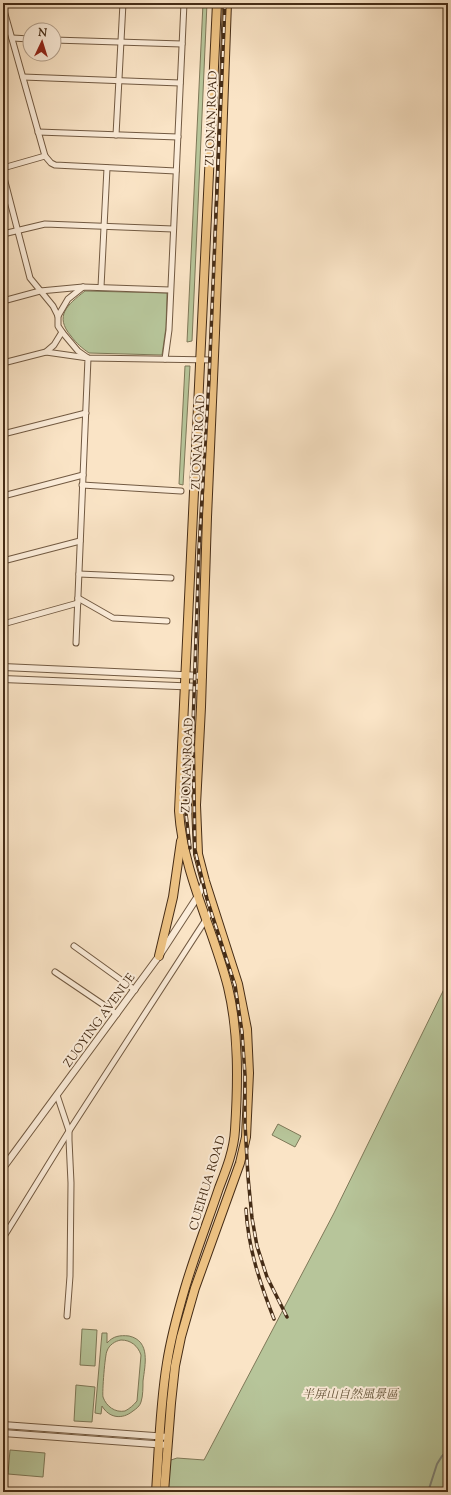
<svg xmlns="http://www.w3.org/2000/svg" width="451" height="1495" viewBox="0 0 451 1495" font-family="'Sorts Mill Goudy','Noto Serif TC',serif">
  <rect width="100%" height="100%" fill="#fae4c6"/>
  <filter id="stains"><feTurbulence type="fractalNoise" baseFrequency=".005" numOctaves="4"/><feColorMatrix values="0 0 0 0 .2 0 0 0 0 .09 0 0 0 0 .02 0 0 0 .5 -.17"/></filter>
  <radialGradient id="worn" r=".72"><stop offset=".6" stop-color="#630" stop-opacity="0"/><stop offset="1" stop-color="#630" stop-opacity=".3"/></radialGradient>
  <g fill="#b7c59a" stroke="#7e7858" fill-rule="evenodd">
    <polygon points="203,3 207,3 192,341 187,342"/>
    <path d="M85,291L167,293L166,327L162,355L89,353C82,348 77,344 71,336C54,316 67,305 85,291Z"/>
    <polygon points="185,366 190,366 183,485 179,484"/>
    <polygon points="448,981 448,1492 167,1492 168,1461 177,1458 204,1460 334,1213"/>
    <polygon points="278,1124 301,1136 295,1147 272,1135"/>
    <polygon points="82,1329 97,1330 95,1366 80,1365"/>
    <path d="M102,1333H107V1343C113,1336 120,1335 129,1336C151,1341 145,1365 143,1381C143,1387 143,1396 141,1402C140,1406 136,1409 133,1411C122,1420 109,1418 102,1406L101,1414L95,1413ZM121,1340C131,1340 138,1346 141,1355L137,1401C134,1405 129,1409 125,1411C115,1413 106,1406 103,1397C102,1393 105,1354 107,1351C109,1345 115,1341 121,1340Z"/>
    <polygon points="76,1385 95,1387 92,1422 74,1421"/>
    <polygon points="10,1450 45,1453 43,1477 8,1474"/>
  </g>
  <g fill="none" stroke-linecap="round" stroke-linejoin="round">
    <g stroke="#7c837a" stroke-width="2">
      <polyline points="443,1455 446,1458"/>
      <polyline points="428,1492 437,1464 442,1456"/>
    </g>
    <g stroke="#725a42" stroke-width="7">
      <g id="minor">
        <polyline points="3,7 45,156 3,168"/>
        <polyline points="12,38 30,39"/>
        <polyline points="54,40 182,44"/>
        <polyline points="23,77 180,83"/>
        <polyline points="38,132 178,137"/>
        <polyline points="116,135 123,3"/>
        <polyline points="45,156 51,163 55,165 176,171"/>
        <polyline points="3,174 30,278 53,306 58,316 58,326 62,332 78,351 88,358 214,360"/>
        <polyline points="3,234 45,224 173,229"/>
        <polyline points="101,287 107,168"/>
        <polyline points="3,301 40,291 83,287 170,290"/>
        <polyline points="58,316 68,299 83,287"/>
        <polyline points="46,352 88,358 76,643"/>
        <polyline points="165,359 169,330 184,3"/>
        <polyline points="3,363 46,352 54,345 62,332"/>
        <polyline points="3,434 86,413"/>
        <polyline points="82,485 181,491"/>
        <polyline points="3,496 83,475"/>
        <polyline points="3,561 80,541"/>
        <polyline points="79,574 171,578"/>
        <polyline points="78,598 113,618 167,621"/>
        <polyline points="3,624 78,603"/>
        <polyline points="74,946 135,990"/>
        <polyline points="55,972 117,1014"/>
        <polyline points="57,1095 69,1131 69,1140 71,1183 70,1276 67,1316"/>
        <polyline points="3,1238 69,1131 214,907"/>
      </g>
    </g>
    <g stroke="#725a42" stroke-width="8">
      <g id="tertiary">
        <polyline points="3,667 203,676"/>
        <polyline points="3,679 202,687"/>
        <polyline points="3,1168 159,956 198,896 205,881"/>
        <polyline points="3,1425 168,1437"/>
        <polyline points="3,1433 167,1445"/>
      </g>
    </g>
    <g stroke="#452c16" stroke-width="10">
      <g id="primary">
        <polyline points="159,956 173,897 181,841"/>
        <path d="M156,1492C159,1449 160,1405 167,1363C171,1337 178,1312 185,1288C195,1254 208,1221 219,1188C226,1170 234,1150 235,1130C238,1083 239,1033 228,987C213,928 183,873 179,811C192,542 206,273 217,3"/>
        <polyline points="164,1492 171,1403 175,1366 181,1337 195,1288 240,1163 246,1137 249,1073 247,1029 238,984 205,881 198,854 196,805 201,707 207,517 215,333 227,3"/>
      </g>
    </g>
    <use href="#minor" stroke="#fcedda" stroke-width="5"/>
    <use href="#tertiary" stroke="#fcedda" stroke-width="6"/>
    <use href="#primary" stroke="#edc283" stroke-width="8"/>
    <g stroke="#452c16" stroke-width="3.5">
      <g id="rail">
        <polyline points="225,3 209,380 199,549 193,726 195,850 207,899 235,985 242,1032 245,1075 245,1124 248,1177 252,1218 257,1246 267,1277 287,1317"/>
        <polyline points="188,756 186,814 190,848"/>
        <path d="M246,1209C248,1248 260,1283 274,1319"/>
      </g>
    </g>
    <use href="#rail" stroke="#fcedda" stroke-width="2" stroke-dasharray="6" stroke-linecap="butt"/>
  </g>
  <g text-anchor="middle" stroke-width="4" stroke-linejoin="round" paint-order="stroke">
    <g font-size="12" fill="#452c16" stroke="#fcedda">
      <text transform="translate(211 118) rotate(-88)" y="4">ZUONAN ROAD</text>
      <text transform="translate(198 442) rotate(-87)" y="4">ZUONAN ROAD</text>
      <text transform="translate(187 765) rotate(-88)" y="4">ZUONAN ROAD</text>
      <text transform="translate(99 1020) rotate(-54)" y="4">ZUOYING AVENUE</text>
      <text transform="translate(207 1183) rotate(-73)" y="4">CUEIHUA ROAD</text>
    </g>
    <g font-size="12" font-style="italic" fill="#625237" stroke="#fcedda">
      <text x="350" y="1398">半屏山自然風景區</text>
    </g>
  </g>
  <rect width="451" height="1495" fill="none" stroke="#fae4c6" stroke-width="16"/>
  <rect x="4" y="4" width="443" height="1487" fill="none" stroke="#452c16" stroke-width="2"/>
  <rect x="8" y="8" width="435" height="1479" fill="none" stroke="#452c16"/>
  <g transform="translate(42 42) rotate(4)"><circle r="19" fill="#fcedda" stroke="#b3a08c"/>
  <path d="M0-3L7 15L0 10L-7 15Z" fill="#8f2418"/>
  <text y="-6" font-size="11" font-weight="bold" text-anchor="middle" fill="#452c16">N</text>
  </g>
  <rect width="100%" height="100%" filter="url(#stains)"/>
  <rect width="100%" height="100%" fill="url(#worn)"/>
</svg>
